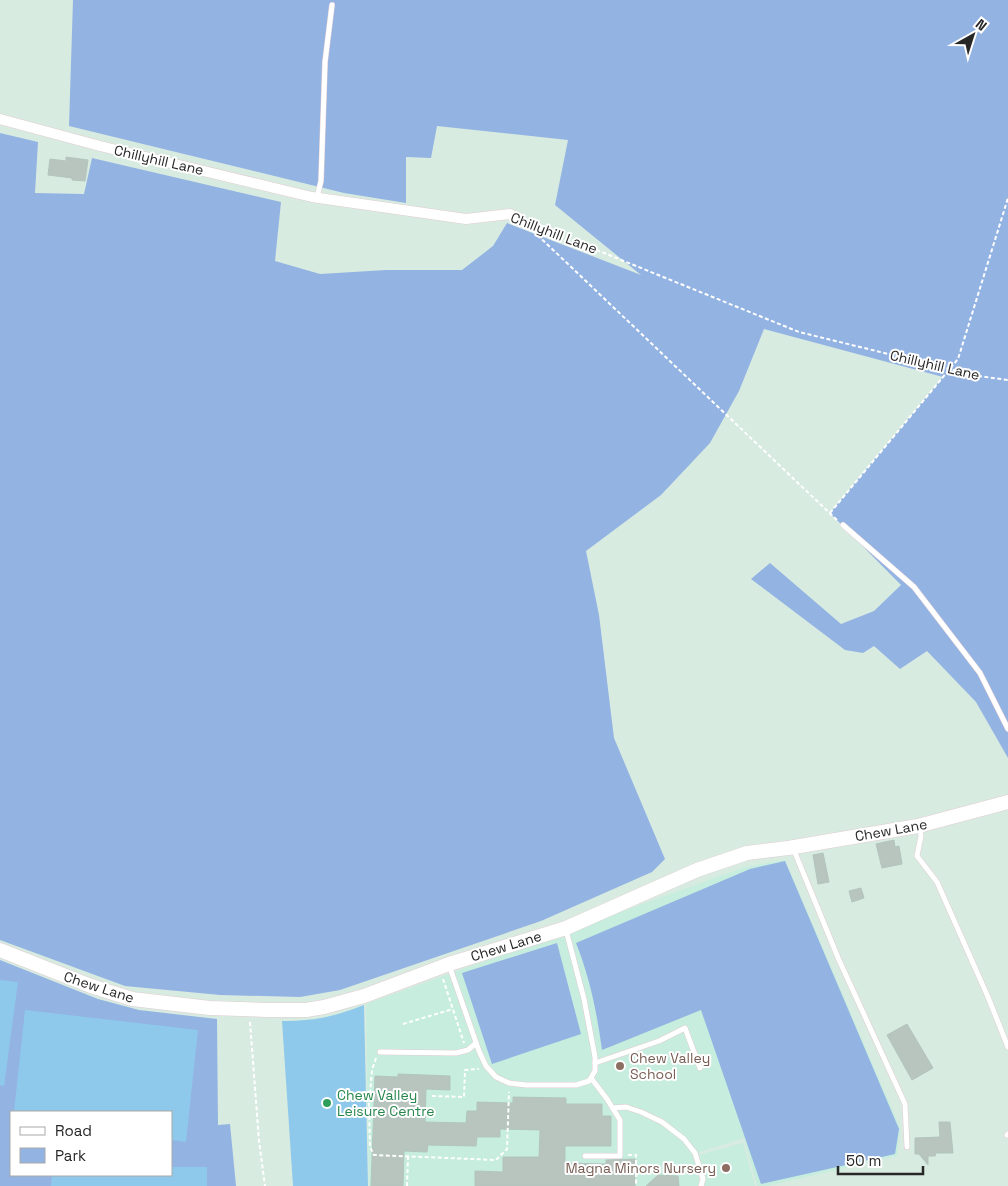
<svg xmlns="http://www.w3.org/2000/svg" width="1008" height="1186" viewBox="0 0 1008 1186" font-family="'Space Grotesk',sans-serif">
  <rect width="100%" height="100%" fill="#d8ebe1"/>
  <polygon fill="#c6edde" points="785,860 900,1128 897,1156 767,1186 757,1186 744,1138 699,1152 699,1155 743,1143 755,1186 702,1186 705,1181 699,1155 699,1186 369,1186 366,1004 745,867"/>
  <g fill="#93b3e3" fill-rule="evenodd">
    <polygon points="73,0 1008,0 1008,758 976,702 927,651 900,669 874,646 863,653 845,650 751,579 770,563 841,624 874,611 901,585 830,513 943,377 764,329 739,391 710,443 661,495 586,551 599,615 614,738 665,859 652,872 541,921 340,990 300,997 220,995 125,986 0,940 0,133 38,142 35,193 84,194 92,158 281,202 275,261 320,274 386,270 462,270 493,246 507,223 641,275 555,205 568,140 437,126 431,158 406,157 406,203 344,193 69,126"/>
    <path d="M785,861L899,1129L895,1154L761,1184L701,1010L602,1050C597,1013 590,978 576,943L750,869Z"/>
    <polygon points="557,943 581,1034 492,1064 462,973"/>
    <path d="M0,960L98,999L139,1010L217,1019L218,1125L230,1124L236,1186H0ZM11,1112H171V1175H11Z"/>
  </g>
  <g fill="#8ec9eb">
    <polygon points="0,980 18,982 4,1086 0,1085"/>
    <path d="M364,1005L368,1186H293L282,1021C315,1021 333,1017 364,1005Z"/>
    <polygon points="25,1010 198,1030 186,1142 171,1140 171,1112 14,1112"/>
    <polygon points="171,1167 207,1167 207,1186 51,1186 52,1175 171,1175"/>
  </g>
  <g fill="#b8c5bf" stroke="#b2c5bd">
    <polygon points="66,157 88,160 85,181 72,180 72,178 48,175 50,159 66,161"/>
    <polygon points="894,840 895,847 899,846 902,864 882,868 876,844"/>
    <polygon points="823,853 829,882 818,884 813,855"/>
    <polygon points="861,888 864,898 852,902 849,891"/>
    <polygon points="907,1024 933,1068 912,1080 887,1035"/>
    <polygon points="398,1074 450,1076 450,1090 426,1089 425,1122 466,1123 467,1111 477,1111 477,1102 513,1103 513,1097 566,1098 566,1104 602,1104 602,1116 611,1116 611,1146 565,1146 565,1163 606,1164 606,1160 635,1159 635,1186 475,1186 475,1171 503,1172 503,1157 539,1157 540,1130 500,1129 500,1137 477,1137 476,1146 428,1145 427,1152 404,1151 403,1186 371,1186 375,1076 398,1077"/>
    <polygon points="939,1122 950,1122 953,1153 936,1153 935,1156 928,1156 928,1165 919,1154 915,1154 915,1138 940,1137"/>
    <polygon points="658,1175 678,1176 679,1186 646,1186"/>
  </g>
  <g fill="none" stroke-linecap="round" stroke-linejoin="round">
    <g stroke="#e1cdd2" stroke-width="6">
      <g id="lane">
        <polyline points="317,197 321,181 325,62 332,5"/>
        <polyline points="843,525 914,587 980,673 1008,729"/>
        <polyline points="920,826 921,836 917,856 937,882 988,997 1008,1047"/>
        <polyline points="793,848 839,960 905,1104 907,1147"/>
        <polyline points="449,965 479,1051 486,1066 496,1077 509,1083 526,1085 576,1085 589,1081 595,1071 595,1057 584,999 566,930"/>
        <polyline points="380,1052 456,1053 468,1050 476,1043"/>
        <polyline points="595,1063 659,1041 685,1028 700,1068"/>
        <polyline points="613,1108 626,1107 641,1112 662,1122 684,1139 695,1153 703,1179 701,1186"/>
        <polyline points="1007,1135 1008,1134"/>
        <polyline points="585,1156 620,1156 620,1120 607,1099 591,1078"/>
      </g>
    </g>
    <g stroke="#e1cdd2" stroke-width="11">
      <polyline id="street" points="0,119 100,146 312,197 466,219 510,214 521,219"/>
    </g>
    <g stroke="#e1cdd2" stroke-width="15">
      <polyline id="secondary" points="0,950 91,986 132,999 210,1008 268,1010 306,1010 324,1007 364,996 449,964 566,928 697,870 747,853 788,848 918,826 1008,802"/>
    </g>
    <g stroke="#fff" stroke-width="2" stroke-dasharray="4 2.5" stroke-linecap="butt">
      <polyline points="530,223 799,332 978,376 1008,380"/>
      <polyline points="528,226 838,521"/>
      <polyline points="830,513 958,359 1008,198"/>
      <polyline points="443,979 464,1043"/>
      <polyline points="250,1022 259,1141 265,1186"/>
      <polyline points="403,1024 453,1009"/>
      <polyline points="376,1058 372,1070 369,1105 370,1147 374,1155 496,1160 507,1149 509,1092"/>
      <polyline points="432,1096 464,1097 465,1070 479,1069"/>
      <polyline points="628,1155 636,1155 636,1186"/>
      <polyline points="407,1186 408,1157"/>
    </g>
    <use href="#lane" stroke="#fff" stroke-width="5"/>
    <use href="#street" stroke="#fff" stroke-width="10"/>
    <use href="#secondary" stroke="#fff" stroke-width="14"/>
  </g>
  <g fill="#8d6e63" stroke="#fff" stroke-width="2">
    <circle cx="620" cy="1066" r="5"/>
    <circle cx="726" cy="1168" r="5"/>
  </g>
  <circle fill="#2e9e5b" stroke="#fff" stroke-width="2" cx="327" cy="1103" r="5"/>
  <g text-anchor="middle" stroke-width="4" stroke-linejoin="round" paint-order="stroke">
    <g font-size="14" fill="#272727" stroke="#fff">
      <text transform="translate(159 160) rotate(13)" y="5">Chillyhill Lane</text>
      <text transform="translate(554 233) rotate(21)" y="5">Chillyhill Lane</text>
      <text transform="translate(935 365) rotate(13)" y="5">Chillyhill Lane</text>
      <text transform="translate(891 830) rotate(-10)" y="5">Chew Lane</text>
      <text transform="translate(506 946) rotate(-17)" y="5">Chew Lane</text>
      <text transform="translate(99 987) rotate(18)" y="5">Chew Lane</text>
    </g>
    <g font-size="14" fill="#785e54" stroke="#fff" text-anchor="start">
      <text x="630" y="1063">Chew Valley<tspan x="630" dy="16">School</tspan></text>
      <text x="716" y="1173" text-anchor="end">Magna Minors Nursery</text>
    </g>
    <g font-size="14" fill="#27864d" stroke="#fff" text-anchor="start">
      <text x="337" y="1100">Chew Valley<tspan x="337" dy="16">Leisure Centre</tspan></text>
    </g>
  </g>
  <rect x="10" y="1111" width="162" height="65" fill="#ffffff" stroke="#a9a9a9"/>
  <rect x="20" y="1127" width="25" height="8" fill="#ffffff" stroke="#a9a9a9"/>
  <text x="55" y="1136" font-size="15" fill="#272727">Road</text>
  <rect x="20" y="1148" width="25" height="15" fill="#93b3e3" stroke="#a9a9a9"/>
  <text x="55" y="1161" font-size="15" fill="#272727">Park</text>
  <g transform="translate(973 35) rotate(39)" stroke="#ffffff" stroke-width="4" paint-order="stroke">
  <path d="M0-4L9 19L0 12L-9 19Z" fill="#272727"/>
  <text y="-8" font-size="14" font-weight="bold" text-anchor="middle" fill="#272727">N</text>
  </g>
  <path d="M838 1166v8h85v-8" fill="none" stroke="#272727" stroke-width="2.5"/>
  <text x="846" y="1166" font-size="15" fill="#272727" stroke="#ffffff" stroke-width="4" paint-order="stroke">50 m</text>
</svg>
